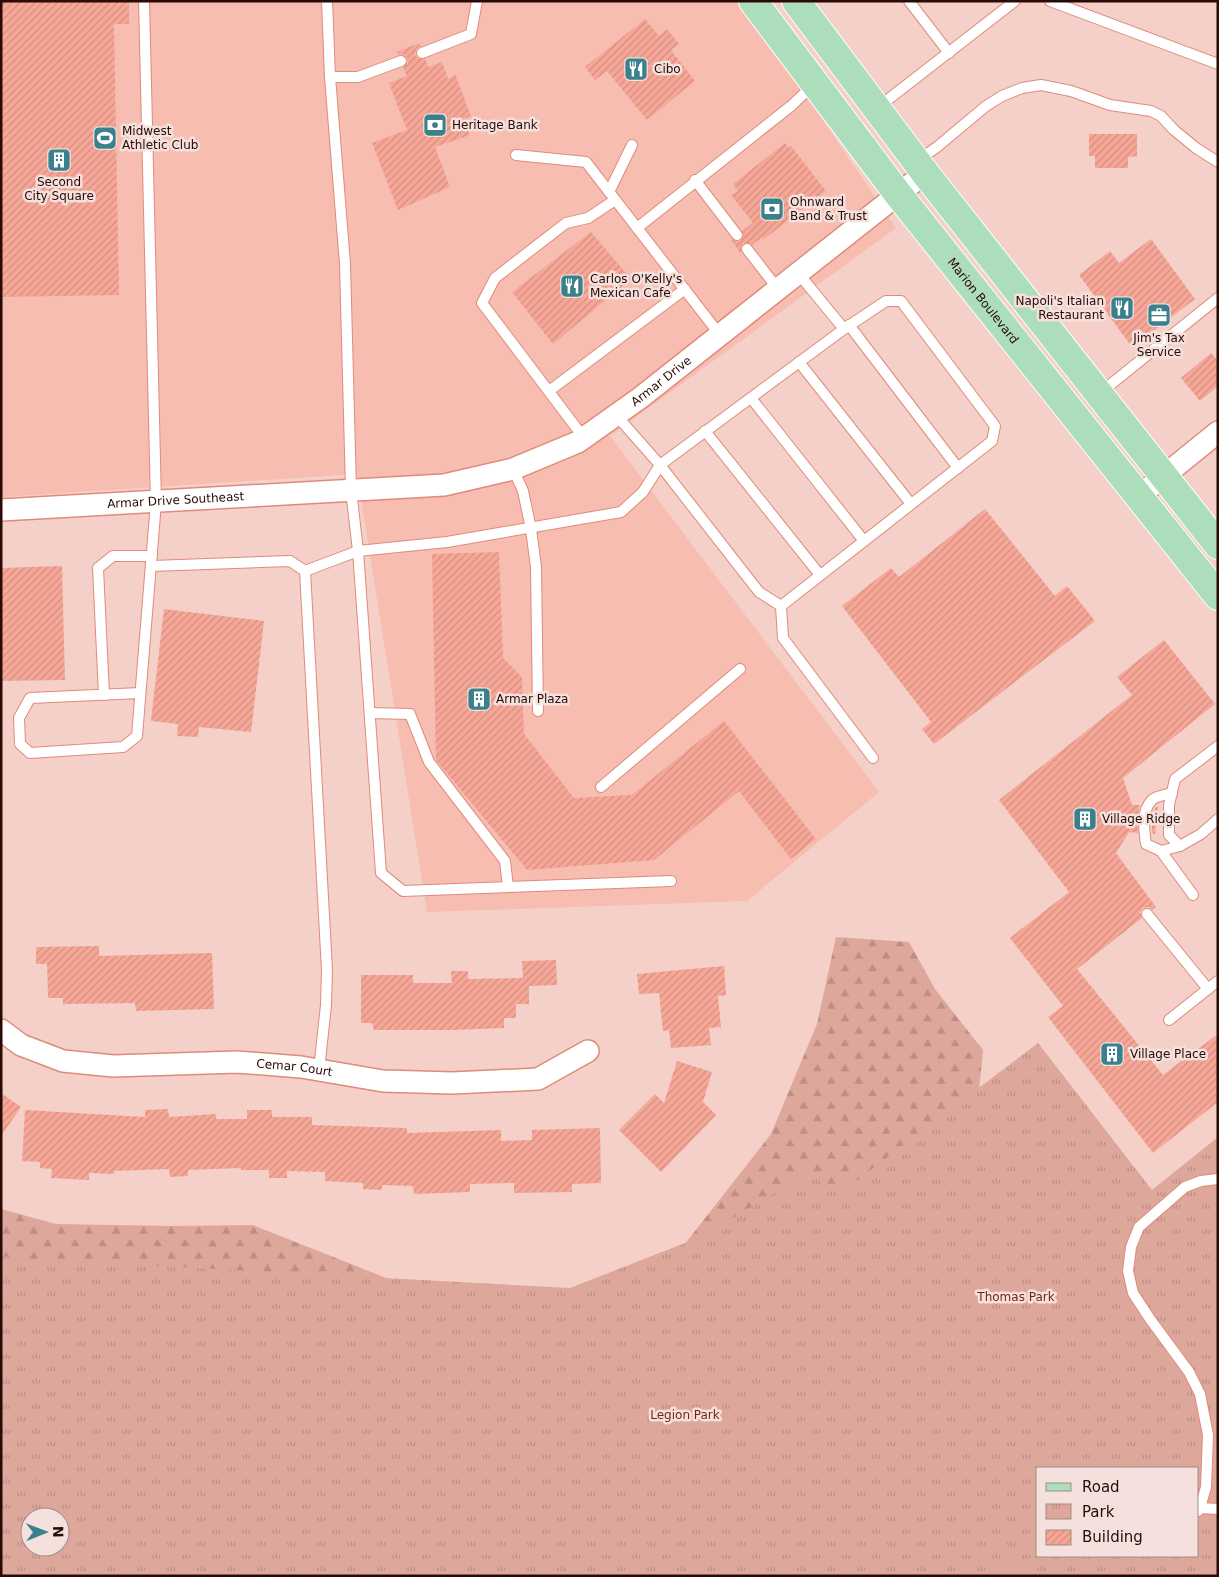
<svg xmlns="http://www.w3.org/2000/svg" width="1219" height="1577" viewBox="0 0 1219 1577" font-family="'DejaVu Sans',sans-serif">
  <defs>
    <pattern id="forest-firs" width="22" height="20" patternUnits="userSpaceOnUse" patternTransform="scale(1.25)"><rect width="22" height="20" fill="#dea79b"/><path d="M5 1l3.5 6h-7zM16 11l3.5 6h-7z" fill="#be8e84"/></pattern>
    <pattern id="park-tufts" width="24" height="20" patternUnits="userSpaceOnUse" patternTransform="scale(1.25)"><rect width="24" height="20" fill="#dea79b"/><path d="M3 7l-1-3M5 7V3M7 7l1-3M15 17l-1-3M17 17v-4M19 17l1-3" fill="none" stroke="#be8e84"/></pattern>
    <pattern id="building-hatch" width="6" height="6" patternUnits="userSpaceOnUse" patternTransform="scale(1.25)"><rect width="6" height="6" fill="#f7a797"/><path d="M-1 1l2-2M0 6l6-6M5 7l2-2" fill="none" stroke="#d48e81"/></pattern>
  </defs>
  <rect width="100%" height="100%" fill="#f4d0c8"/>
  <polygon fill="#f7bdb0" points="1,1 737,1 780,57 896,228 610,436 879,792 747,901 427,912 357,474 1,497"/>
  <path fill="url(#forest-firs)" fill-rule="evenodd" d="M836,937L909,942L935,989L983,1050L978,1101L888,1181L1,1576V1209L56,1224L172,1226L253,1225L449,1303L589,1305L677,1254L771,1134L817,1024ZM30,1517H60V1547H30Z"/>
  <path fill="url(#park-tufts)" fill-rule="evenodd" d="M1038,1043L1152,1190L1218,1137V1576H1V1256L28,1259L570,1288L703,1236L808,1173L839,1194ZM1038,1468H1198V1556H1038ZM30,1517H60V1547H30Z"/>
  <polygon fill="#dea79b" points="1007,1561 1056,1576 1002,1576"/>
  <g fill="url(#building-hatch)">
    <polygon points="1,1 129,1 129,24 114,24 119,295 1,297"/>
    <polygon points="645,19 659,36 667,29 679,44 671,50 695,81 647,120 607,71 595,80 585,67"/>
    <polygon points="419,43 420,46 416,49 415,55 418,59 425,59 428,67 442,62 448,79 455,74 471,116 463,120 470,135 435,147 450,187 398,210 372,143 407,130 389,83 407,76 403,67 408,63 407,58 403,54 398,55 397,52"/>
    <polygon points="1089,134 1137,134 1137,156 1128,157 1128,168 1095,168 1095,156 1089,156"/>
    <polygon points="785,143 789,148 791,146 826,191 764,239 762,237 752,245 749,243 743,243 741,247 741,254 731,240 732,239 737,242 741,241 743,237 742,231 753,223 731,195 738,191 733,184"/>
    <polygon points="591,232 631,279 553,344 512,292"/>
    <polygon points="1151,239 1195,299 1132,347 1079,275 1110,251 1119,263"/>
    <polygon points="1211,353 1218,361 1218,386 1200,401 1181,378"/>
    <polygon points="985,509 1055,596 1067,586 1095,621 934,744 922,729 931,722 842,606 891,568 899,577"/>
    <polygon points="499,552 503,658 522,677 524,734 574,798 632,795 724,721 816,839 791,859 739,791 654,860 527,870 436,760 432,554"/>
    <polygon points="62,566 65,680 1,681 1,568"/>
    <polygon points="164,609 264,621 251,732 199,727 198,737 177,736 178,724 151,721"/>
    <polygon points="1164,640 1215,704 1123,778 1132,805 1140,805 1137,820 1138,833 1129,832 1116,853 1156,907 1152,910 1149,907 1143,908 1140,912 1142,918 1077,969 1163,1075 1218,1034 1218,1102 1153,1153 1048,1017 1063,1006 1010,938 1069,892 999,800 1132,695 1117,677"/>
    <polygon points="1156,807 1158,807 1155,834 1152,833 1152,816"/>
    <polygon points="99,946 99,956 212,953 214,1009 136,1011 135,1003 63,1004 63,998 48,998 47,964 36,964 36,947"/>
    <polygon points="556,960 557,985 529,986 529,1004 516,1004 516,1018 504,1018 504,1028 453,1030 374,1030 372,1023 361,1023 361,975 413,975 413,983 452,983 451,971 468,971 468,979 523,978 522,961"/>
    <polygon points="724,966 726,995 718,996 721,1027 709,1028 711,1045 671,1048 669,1030 663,1031 659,993 639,994 637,974"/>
    <polygon points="677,1061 712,1072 703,1102 716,1115 661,1172 619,1130 655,1094 664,1103"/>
    <polygon points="1,1093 21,1107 1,1136"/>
    <polygon points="168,1109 169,1117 216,1114 216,1119 247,1119 247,1110 272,1110 272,1117 312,1117 312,1125 407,1128 407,1133 501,1130 501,1141 532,1140 532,1130 600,1128 601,1183 572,1184 572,1192 514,1193 514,1183 470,1184 470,1192 414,1194 413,1186 382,1185 382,1190 363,1189 363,1183 325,1181 325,1172 287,1171 287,1178 269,1178 269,1170 241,1170 241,1168 188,1170 188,1176 170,1177 169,1169 114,1171 114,1174 89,1173 89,1180 51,1178 52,1169 40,1168 40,1162 22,1161 25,1110 145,1117 145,1110"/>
  </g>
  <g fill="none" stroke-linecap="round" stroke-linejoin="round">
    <g stroke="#df8b7a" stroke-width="12">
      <g id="lane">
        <polyline points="327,1 330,77 345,264 351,490 358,551 381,873 403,891 671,881"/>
        <polyline points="909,1 949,53"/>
        <polyline points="1050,1 1218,64"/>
        <polyline points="422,53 471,34 477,1"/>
        <polyline points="330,77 358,77 401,61"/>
        <polyline points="877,108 1015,1"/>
        <polyline points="516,155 586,162 720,335"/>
        <polyline points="917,161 937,147 986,106 1002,96 1022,88 1041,85 1071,91 1110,105 1151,111 1161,116 1174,130 1196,148 1218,162"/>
        <polyline points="695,180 737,235"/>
        <polyline points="609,192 632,145"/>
        <polyline points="637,228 791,106 814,84"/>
        <polyline points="747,249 778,289"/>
        <polyline points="849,325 958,468"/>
        <polyline points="799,362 911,504"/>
        <polyline points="549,391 685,289"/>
        <polyline points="1100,393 1218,298"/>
        <polyline points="751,398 864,541"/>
        <polyline points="616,415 660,465 844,329 798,273"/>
        <polyline points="705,431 820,575"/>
        <polyline points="584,438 482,303 495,278 566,223 588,218 615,200"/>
        <polyline points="513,469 523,491 531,529 536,567 538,711"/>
        <polyline points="151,566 290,561 305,571 358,551 447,542 621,512 643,492 660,465 759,592 781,606 992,441 995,426 901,301 886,301 844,329"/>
        <polyline points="305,571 327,970 326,1005 319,1070"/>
        <polyline points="781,606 783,638 873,758"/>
        <polyline points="140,693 30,698 19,718 20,744 30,753 123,747 137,736 156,502 144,1"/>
        <polyline points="104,695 98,568 113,556 152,556"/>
        <polyline points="370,713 410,714 429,762 505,861 508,887"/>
        <polyline points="1218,746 1175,779 1169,805 1169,835 1180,846 1201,834 1218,819"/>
        <polyline points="601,787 740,669"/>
        <path d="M1172,793C1166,795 1156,796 1152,800C1141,811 1144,830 1146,844L1161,851L1180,846"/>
        <polyline points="1161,851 1193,895"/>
        <polyline points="1147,914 1208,989"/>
        <polyline points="1169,1020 1218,981"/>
        <polyline points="1200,1508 1206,1487 1208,1435 1200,1394 1189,1372 1150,1319 1133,1293 1128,1271 1131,1247 1139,1227 1185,1187 1201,1181 1218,1179"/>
        <polyline points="1198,1511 1200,1508 1218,1509"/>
      </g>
    </g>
    <g stroke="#df8b7a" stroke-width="24">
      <g id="street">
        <polyline points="1139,496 1218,432"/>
        <path id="s1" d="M1,510L444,485L513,469L578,442L640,398L925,173"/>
        <path id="s2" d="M1,1030L21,1045L63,1061L113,1066L237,1062L301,1067L383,1081L452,1083L538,1079L588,1051"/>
      </g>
    </g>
    <g stroke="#fff" stroke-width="30">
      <g id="primary">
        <path id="s3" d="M753,1L898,194L1218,596"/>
        <polyline points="796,1 925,173 1218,545"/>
      </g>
    </g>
    <use href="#lane" stroke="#fff" stroke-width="10"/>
    <use href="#street" stroke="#fff" stroke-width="21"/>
    <use href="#primary" stroke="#addebb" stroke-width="28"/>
  </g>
  <defs>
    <g id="restaurant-square" transform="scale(1.25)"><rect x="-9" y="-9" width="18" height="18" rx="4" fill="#3b808d" stroke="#f4e1dd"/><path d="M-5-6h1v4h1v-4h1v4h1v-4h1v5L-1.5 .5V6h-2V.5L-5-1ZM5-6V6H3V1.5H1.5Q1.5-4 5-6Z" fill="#fff"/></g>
    <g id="bank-square" transform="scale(1.25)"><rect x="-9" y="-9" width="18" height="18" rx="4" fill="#3b808d" stroke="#f4e1dd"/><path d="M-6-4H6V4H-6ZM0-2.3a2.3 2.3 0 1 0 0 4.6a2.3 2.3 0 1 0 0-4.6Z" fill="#fff"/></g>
    <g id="stadium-square" transform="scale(1.25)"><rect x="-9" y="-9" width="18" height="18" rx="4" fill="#3b808d" stroke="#f4e1dd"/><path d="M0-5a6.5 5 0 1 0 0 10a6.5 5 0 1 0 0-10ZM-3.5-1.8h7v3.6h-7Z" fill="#fff"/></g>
    <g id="building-square" transform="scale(1.25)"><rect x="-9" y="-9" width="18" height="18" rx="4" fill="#3b808d" stroke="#f4e1dd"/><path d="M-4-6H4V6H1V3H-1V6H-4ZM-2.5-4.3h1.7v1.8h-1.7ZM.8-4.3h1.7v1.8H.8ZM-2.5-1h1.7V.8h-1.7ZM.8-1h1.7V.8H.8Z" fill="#fff"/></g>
    <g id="office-square" transform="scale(1.25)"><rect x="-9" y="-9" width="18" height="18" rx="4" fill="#3b808d" stroke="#f4e1dd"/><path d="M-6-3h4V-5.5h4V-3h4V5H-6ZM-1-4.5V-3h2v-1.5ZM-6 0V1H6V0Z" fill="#fff"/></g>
  </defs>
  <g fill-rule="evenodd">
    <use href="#restaurant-square" x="636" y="69"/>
    <use href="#bank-square" x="435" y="125"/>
    <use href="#stadium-square" x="105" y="138"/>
    <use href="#building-square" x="59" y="160"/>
    <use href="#bank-square" x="772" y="209"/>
    <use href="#restaurant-square" x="572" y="286"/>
    <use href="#restaurant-square" x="1122" y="308"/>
    <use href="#office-square" x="1159" y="315"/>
    <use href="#building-square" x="479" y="699"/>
    <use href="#building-square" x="1085" y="819"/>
    <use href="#building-square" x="1112" y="1054"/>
  </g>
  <g text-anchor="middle" stroke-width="5" stroke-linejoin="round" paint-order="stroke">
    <g font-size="12" fill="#290a05" stroke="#f4e1dd" text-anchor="start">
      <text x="654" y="73">Cibo</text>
      <text x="452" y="129">Heritage Bank</text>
      <text x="122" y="135">Midwest<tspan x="122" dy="14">Athletic Club</tspan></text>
      <text x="59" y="186" text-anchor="middle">Second<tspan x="59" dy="14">City Square</tspan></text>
      <text x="790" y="206">Ohnward<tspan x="790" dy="14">Band &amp; Trust</tspan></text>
      <text x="590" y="283">Carlos O'Kelly's<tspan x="590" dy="14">Mexican Cafe</tspan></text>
      <text x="1104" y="305" text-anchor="end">Napoli's Italian<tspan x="1104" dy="14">Restaurant</tspan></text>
      <text x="1159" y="342" text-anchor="middle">Jim's Tax<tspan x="1159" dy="14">Service</tspan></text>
      <text x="496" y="703">Armar Plaza</text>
      <text x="1102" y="823">Village Ridge</text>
      <text x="1130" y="1058">Village Place</text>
    </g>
    <g font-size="12" fill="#290a05" stroke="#f4e1dd">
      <text dy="4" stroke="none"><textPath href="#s3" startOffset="378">Marion Boulevard</textPath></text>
      <text dy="4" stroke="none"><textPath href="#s1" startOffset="688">Armar Drive</textPath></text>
      <text dy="4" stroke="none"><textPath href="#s1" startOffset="175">Armar Drive Southeast</textPath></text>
      <text dy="4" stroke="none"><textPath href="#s2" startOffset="302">Cemar Court</textPath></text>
    </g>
    <g font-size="12" fill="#791f0f" stroke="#f4e1dd">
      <text x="1016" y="1301">Thomas Park</text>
      <text x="685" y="1419">Legion Park</text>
    </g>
  </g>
  <rect width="1219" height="1577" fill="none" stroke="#290a05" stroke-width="5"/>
  <rect x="1036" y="1467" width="162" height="90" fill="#f4e1dd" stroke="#a38b87"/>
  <rect x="1046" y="1483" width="25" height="8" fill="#addebb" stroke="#a38b87"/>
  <text x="1082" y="1492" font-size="15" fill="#290a05">Road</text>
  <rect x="1046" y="1504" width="25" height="15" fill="url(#park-tufts)" stroke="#a38b87"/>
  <text x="1082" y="1517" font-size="15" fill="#290a05">Park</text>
  <rect x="1046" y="1530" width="25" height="15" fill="url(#building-hatch)" stroke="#a38b87"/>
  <text x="1082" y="1542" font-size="15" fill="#290a05">Building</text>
  <g transform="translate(45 1532) rotate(89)"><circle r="24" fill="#f4e1dd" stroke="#a38b87"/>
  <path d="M0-4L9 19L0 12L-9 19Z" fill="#3b808d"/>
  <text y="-8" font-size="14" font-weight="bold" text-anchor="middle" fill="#290a05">N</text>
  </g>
</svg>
